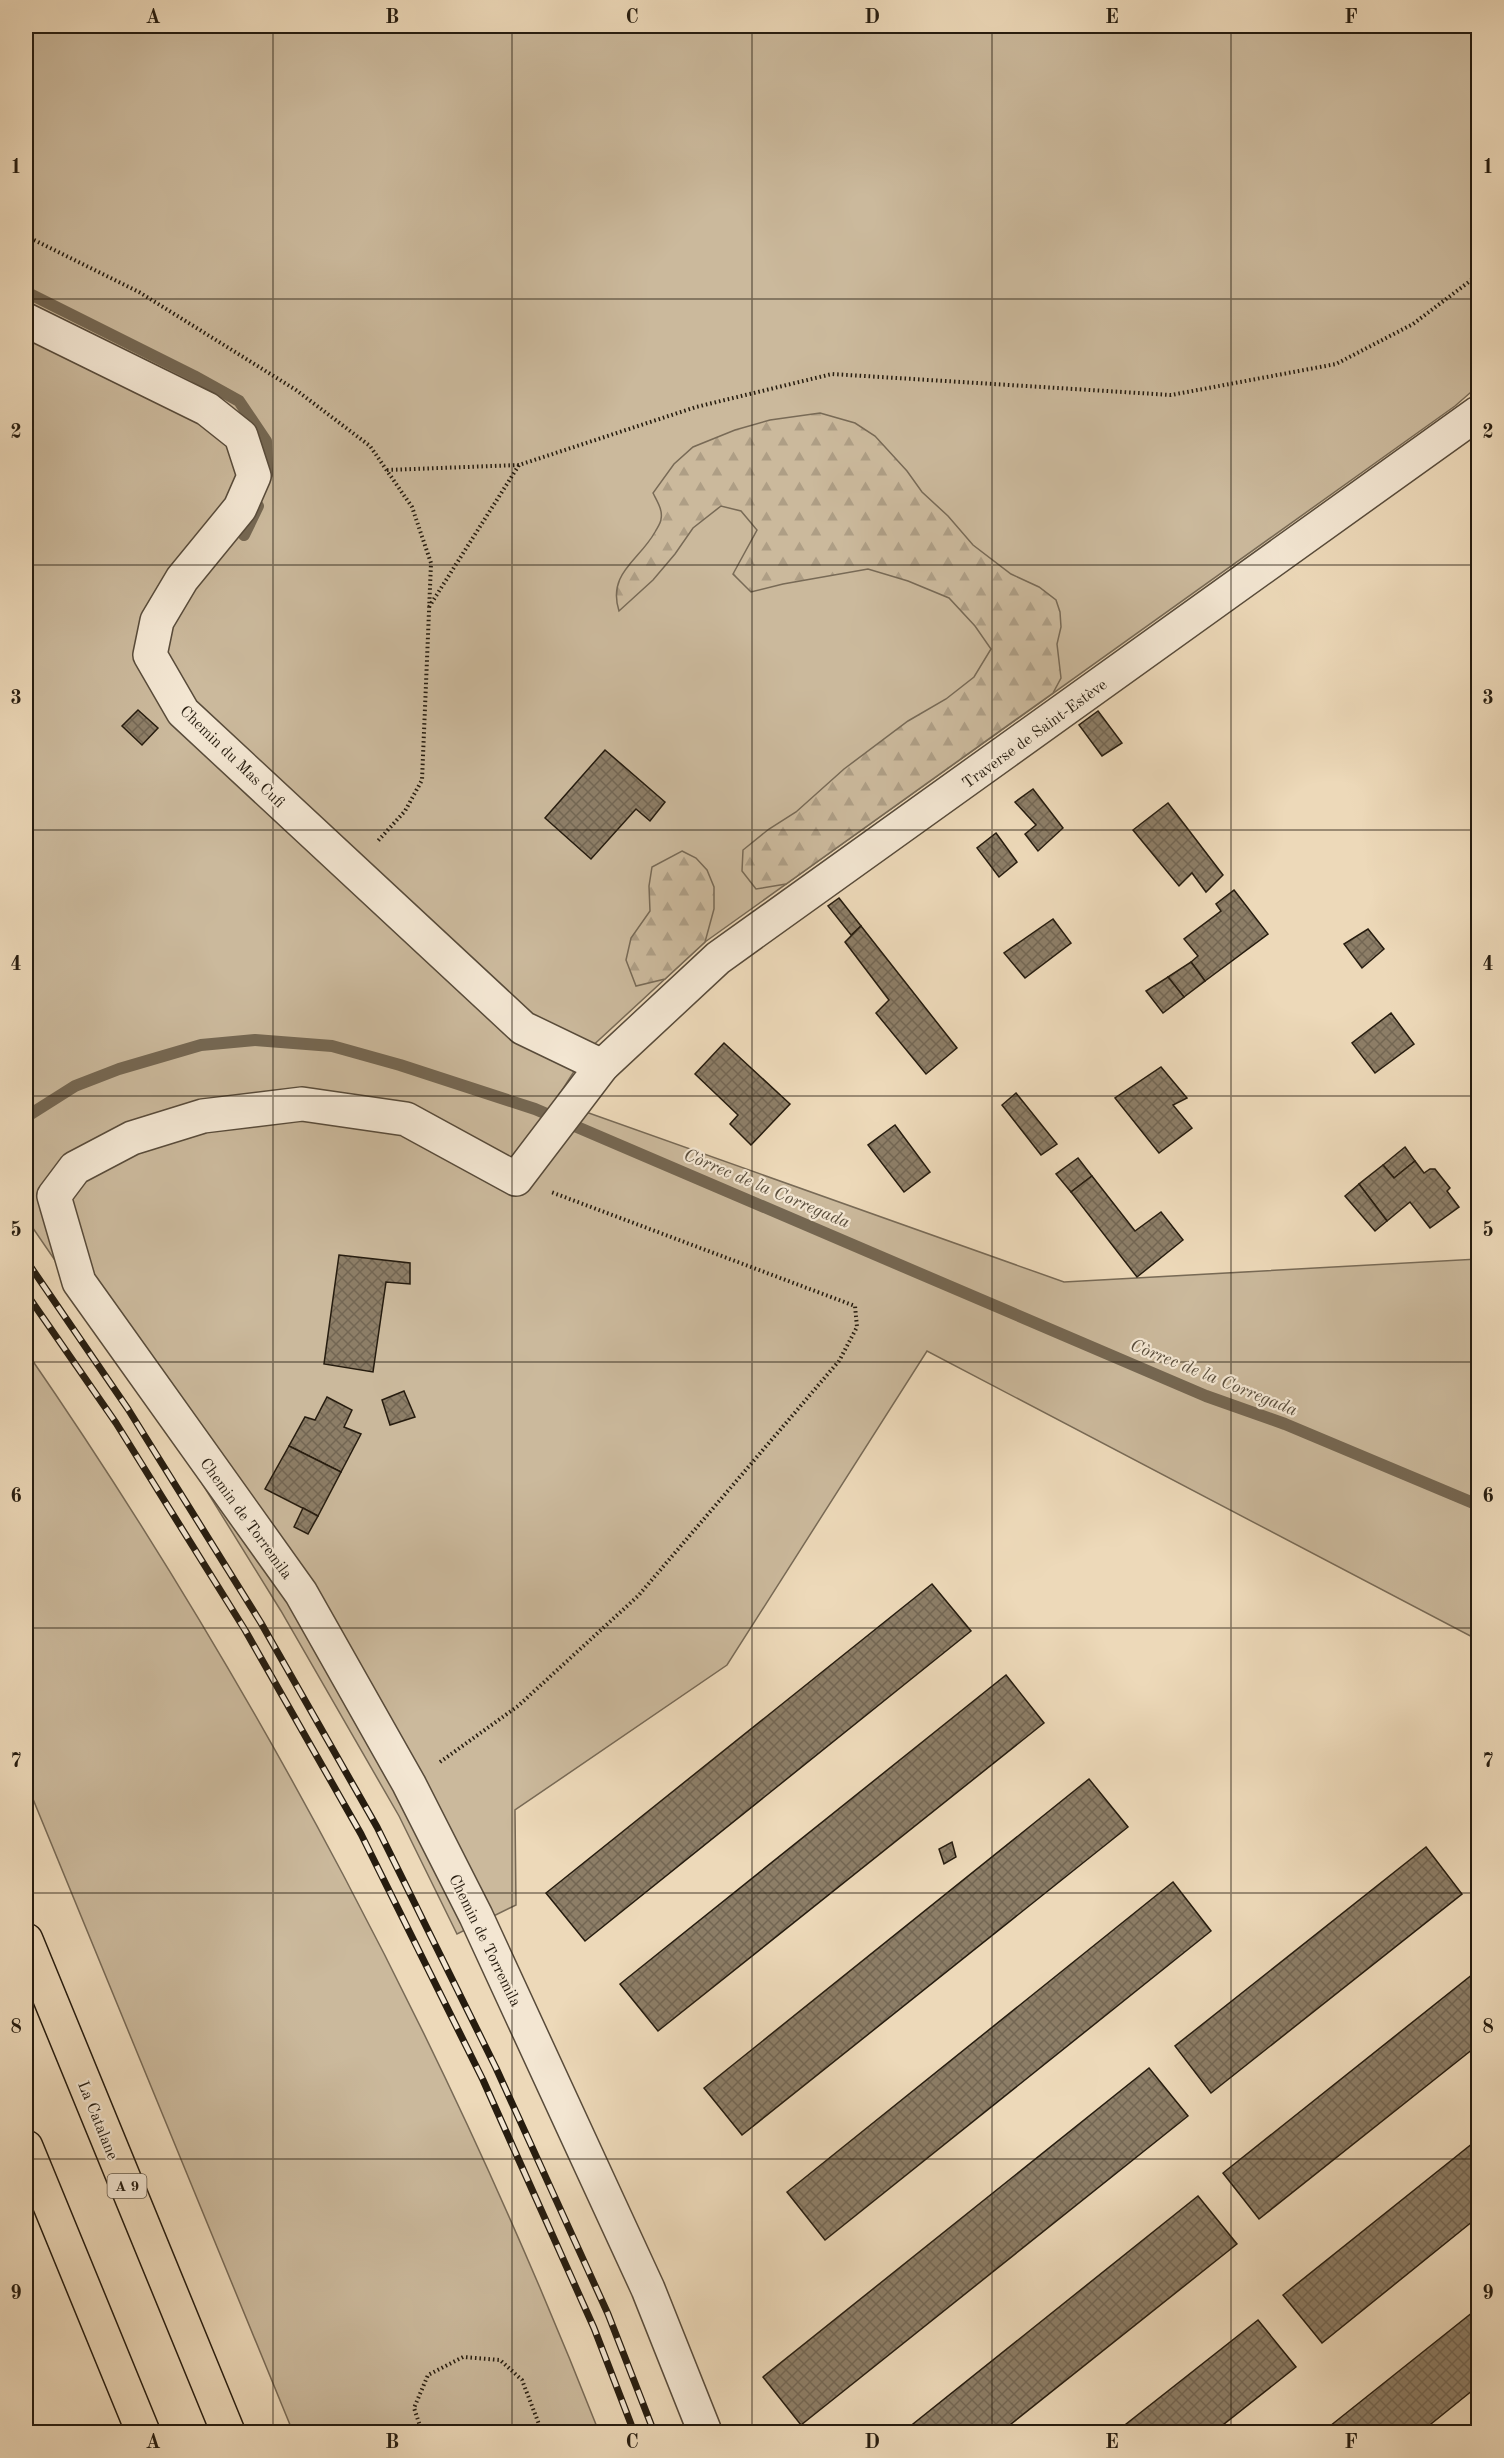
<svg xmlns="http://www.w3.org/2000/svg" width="1504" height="2458" viewBox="0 0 1504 2458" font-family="'Old Standard TT',serif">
  <defs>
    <pattern id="forest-firs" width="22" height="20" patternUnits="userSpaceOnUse" patternTransform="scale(1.5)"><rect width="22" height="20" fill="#cbb99c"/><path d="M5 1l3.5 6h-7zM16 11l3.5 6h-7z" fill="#ae9e85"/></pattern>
    <pattern id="building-cross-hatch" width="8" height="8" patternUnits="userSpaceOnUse" patternTransform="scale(1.5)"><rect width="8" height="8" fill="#8d7e67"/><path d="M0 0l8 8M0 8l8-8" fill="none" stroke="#736653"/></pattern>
  </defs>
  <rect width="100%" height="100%" fill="#edd9b9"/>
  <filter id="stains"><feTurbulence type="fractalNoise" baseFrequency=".00333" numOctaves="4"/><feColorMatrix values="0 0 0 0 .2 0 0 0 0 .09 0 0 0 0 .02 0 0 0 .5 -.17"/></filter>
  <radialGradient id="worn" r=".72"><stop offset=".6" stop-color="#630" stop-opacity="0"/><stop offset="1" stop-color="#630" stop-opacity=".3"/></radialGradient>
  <g fill="#cbb99c" stroke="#786a56" stroke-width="1.5">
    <polygon points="26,26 1478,26 1478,386 1455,406 705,942 587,1051 552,1106 586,1112 1064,1282 1478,1259 1478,1640 927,1351 727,1665 515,1810 516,1905 457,1934 399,1816 281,1611 148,1396 26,1218"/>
    <path d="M26,1351C257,1686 450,2053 599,2432H293L26,1782Z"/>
  </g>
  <g fill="url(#forest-firs)" stroke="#786a56" stroke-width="1.5">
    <path d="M820,413L855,423L875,436L907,471L922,492L948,516L973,545L1011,574L1039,587L1056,600L1060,612L1061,627L1057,644L1061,678L1053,693L786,884L756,889L742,871L743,850L769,829L796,812L844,769L908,721L946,699L974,677L991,649L975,626L949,598L908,581L868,569L783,584L751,592L733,574L757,530L741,511L721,506L693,528L675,554L653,580L619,611C607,573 639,561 655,532C657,528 661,523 661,519C663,510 657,501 653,493L674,464L693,447L735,430L770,420Z"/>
    <polygon points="682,851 696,858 707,870 714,887 714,909 705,942 665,979 636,986 626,960 631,938 650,911 649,886 652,867"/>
  </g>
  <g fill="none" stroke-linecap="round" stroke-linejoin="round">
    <g stroke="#756752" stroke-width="12">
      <polyline points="26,292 194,376 239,401 266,441 267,475"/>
      <polyline points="244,535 258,506"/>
      <polyline points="26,1117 75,1086 119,1069 201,1045 255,1040 332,1046 400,1065 535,1109 1206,1396 1285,1424 1478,1505"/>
    </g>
  </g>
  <g fill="url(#building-cross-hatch)" stroke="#261c0f" stroke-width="1.5">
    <polygon points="138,710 158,728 142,745 122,726"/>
    <polygon points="1098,711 1122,743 1102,756 1079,725"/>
    <polygon points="605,750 665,802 650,821 636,809 591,859 545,818"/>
    <polygon points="1033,789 1063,828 1038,851 1025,834 1036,825 1015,802"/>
    <polygon points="1168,803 1223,875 1206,892 1192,873 1179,886 1133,830"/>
    <polygon points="996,833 1017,862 999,877 977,848"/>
    <polygon points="1234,890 1268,934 1205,981 1191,962 1198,956 1184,939 1221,911 1216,904"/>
    <polygon points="839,898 861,926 851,935 828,906"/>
    <polygon points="1053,919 1071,943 1025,978 1004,953"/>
    <polygon points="861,926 957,1048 926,1074 876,1013 889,1000 845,942"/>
    <polygon points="1368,929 1384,949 1362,968 1344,944"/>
    <polygon points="1191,962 1205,981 1184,997 1168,977"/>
    <polygon points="1168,977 1184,997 1163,1013 1146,991"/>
    <polygon points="1391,1013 1414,1044 1375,1073 1352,1043"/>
    <polygon points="724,1043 790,1104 751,1145 730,1124 738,1115 695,1074"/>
    <polygon points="1161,1067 1187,1098 1173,1105 1192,1128 1159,1153 1115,1098"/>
    <polygon points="1016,1093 1057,1144 1041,1155 1002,1105"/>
    <polygon points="895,1125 930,1172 904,1192 868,1145"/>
    <polygon points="1405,1147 1415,1161 1394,1178 1383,1165"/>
    <polygon points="1078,1158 1092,1176 1071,1192 1056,1174"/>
    <polygon points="1415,1161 1424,1173 1430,1169 1435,1169 1450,1188 1447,1191 1459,1207 1430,1228 1410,1202 1387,1221 1359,1184 1383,1165 1394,1178"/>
    <polygon points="1092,1176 1135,1231 1161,1212 1183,1240 1137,1277 1071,1192"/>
    <polygon points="1359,1184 1387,1221 1375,1231 1345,1196"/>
    <polygon points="339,1255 410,1263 410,1284 386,1282 373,1372 324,1364"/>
    <polygon points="404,1391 415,1417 390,1425 382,1400"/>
    <polygon points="327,1397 352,1410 344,1427 361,1434 341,1472 289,1446 305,1417 315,1420"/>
    <polygon points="289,1446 341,1472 318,1516 265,1489"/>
    <polygon points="303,1508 318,1516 308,1534 294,1527"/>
    <polygon points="932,1584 971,1631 585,1941 546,1893"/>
    <polygon points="1006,1675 1044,1723 658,2031 620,1984"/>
    <polygon points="1089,1779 1128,1827 742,2135 704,2088"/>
    <polygon points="952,1842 956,1857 944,1864 939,1849"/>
    <polygon points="1426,1847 1462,1894 1211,2093 1175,2046"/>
    <polygon points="1173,1882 1211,1931 825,2240 787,2192"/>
    <polygon points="1473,1974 1478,1980 1478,2045 1259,2219 1223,2173"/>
    <polygon points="1149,2068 1188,2116 801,2425 763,2377"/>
    <polygon points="1478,2139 1478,2217 1322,2343 1283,2295"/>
    <polygon points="1198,2196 1237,2244 1001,2432 903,2432"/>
    <polygon points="1478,2308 1478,2386 1421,2432 1335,2432 1330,2426"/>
    <polygon points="1258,2320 1296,2367 1214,2432 1116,2432"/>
  </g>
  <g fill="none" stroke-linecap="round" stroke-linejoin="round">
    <g stroke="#584b3a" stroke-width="36">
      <g id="minor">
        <polyline points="26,320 207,409 241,436 254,476 240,508 182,579 157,621 150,655 183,712 523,1028 602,1066"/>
        <polyline points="705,2432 648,2289 476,1916 409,1784 301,1593 79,1282 54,1196 75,1168 132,1138 203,1116 302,1104 406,1119 516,1179 602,1066 718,958 1478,413"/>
      </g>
    </g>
    <g stroke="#261c0f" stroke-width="36">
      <g id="highway">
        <polyline points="26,1940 228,2432"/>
        <polyline points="26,2147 143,2432"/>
      </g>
    </g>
    <g stroke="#261c0f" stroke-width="4" stroke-dasharray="1.5 3" stroke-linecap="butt">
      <polyline points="26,236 139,292 296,390 370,446 412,507 431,563 422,780 405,811 377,842"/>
      <polyline points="387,470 519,465"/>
      <polyline points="429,607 519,465 696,407 832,374 1171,395 1336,364 1413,324 1478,275"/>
      <polyline points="440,1762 518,1706 638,1596 839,1361 857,1327 855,1306 551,1192"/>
      <polyline points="422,2432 414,2408 428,2375 463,2357 500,2360 522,2380 542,2432"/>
    </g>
    <use href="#minor" stroke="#f3e6d2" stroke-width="33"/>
    <use href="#highway" stroke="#edd9b9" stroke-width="33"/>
    <g stroke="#261c0f" stroke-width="7">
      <g id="rail">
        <polyline points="26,1260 128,1409 261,1623 377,1827 496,2068 608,2314 654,2432"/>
        <polyline points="26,1293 116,1423 245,1630 361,1834 483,2080 594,2328 634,2432"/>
      </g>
    </g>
    <use href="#rail" stroke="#f3e6d2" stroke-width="4.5" stroke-dasharray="14" stroke-linecap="butt"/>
  </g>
  <path fill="none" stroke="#261c0f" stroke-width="1.5" stroke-opacity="0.55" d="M273,26V2432M512,26V2432M752,26V2432M992,26V2432M1231,26V2432M26,299H1478M26,565H1478M26,830H1478M26,1096H1478M26,1362H1478M26,1628H1478M26,1893H1478M26,2159H1478"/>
  <g text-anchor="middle" stroke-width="4.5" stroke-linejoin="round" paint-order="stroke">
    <rect fill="#f3e6d2" stroke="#64594a" stroke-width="1.5" x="107.5" y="2174" width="39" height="24" rx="4.5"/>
    <g font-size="15" font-weight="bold" fill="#261c0f">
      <text x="127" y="2191">A 9</text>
    </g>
    <g font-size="16" fill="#261c0f" stroke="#f3e6d2">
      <text transform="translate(1034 733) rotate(-36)" y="6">Traverse de Saint-Estève</text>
      <text transform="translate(233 756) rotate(44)" y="6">Chemin du Mas Cufi</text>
      <text transform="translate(247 1518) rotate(54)" y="6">Chemin de Torremila</text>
      <text transform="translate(486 1940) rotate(64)" y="6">Chemin de Torremila</text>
      <text transform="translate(99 2120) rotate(68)" y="6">La Catalane</text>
    </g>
    <g font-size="18" font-style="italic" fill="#5a4e3c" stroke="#f3e6d2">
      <text transform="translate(767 1188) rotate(23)" y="6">Còrrec de la Corregada</text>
      <text transform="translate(1214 1377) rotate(22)" y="6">Còrrec de la Corregada</text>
    </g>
  </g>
  <rect width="1504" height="2458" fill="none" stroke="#edd9b9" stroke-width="66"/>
  <rect x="33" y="33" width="1438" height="2392" fill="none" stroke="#261c0f" stroke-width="2"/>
  <g font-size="20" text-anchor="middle" font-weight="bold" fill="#261c0f">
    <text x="153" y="23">A</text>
    <text x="392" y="23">B</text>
    <text x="632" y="23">C</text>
    <text x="872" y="23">D</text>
    <text x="1112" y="23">E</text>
    <text x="1351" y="23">F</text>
    <text x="16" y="173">1</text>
    <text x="1488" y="173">1</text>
    <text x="16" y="438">2</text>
    <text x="1488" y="438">2</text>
    <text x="16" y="704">3</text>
    <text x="1488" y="704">3</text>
    <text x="16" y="970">4</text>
    <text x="1488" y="970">4</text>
    <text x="16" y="1236">5</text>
    <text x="1488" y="1236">5</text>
    <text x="16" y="1502">6</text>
    <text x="1488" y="1502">6</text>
    <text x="16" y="1767">7</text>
    <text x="1488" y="1767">7</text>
    <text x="16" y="2033">8</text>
    <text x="1488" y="2033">8</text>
    <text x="16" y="2299">9</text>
    <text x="1488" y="2299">9</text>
    <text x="153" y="2448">A</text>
    <text x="392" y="2448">B</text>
    <text x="632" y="2448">C</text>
    <text x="872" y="2448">D</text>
    <text x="1112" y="2448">E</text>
    <text x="1351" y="2448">F</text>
  </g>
  <rect width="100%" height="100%" filter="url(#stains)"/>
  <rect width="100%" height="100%" fill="url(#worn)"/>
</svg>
